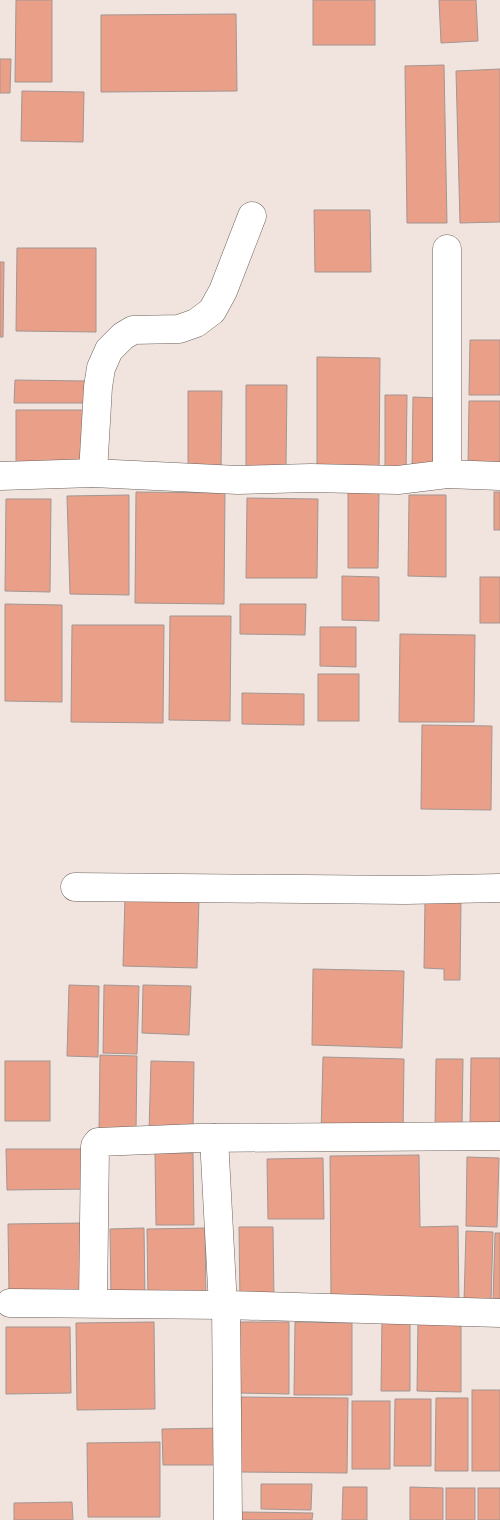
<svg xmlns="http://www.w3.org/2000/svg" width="500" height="1520" viewBox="0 0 500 1520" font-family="'Open Sans',sans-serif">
  <rect width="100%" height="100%" fill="#f1e4de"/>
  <g fill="#ea9f89" stroke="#a39692">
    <polygon points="16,0 52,0 52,82 15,82"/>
    <rect x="313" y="0" width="62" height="45"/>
    <polygon points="439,0 476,0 478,41 441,43"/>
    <polygon points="236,14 237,91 101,92 101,15"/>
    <polygon points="0,59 11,59 10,93 0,93"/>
    <polygon points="444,65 447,223 407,223 405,66"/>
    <polygon points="500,69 500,222 460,223 456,71"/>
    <polygon points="22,91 84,92 83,142 21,141"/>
    <polygon points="314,210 370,210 371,272 315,272"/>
    <polygon points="17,248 96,248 96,332 16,331"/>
    <polygon points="0,262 4,262 3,337 0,337"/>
    <polygon points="470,340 500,340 500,395 469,395"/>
    <polygon points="317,357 380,358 379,478 317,478"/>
    <polygon points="15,380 86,381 86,403 14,403"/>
    <polygon points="246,385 287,385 286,466 246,466"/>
    <polygon points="188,391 222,391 221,471 188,471"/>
    <polygon points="385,395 407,395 406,478 385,477"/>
    <polygon points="413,397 438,398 438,470 412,470"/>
    <polygon points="469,401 500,401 500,467 468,467"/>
    <polygon points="16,410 87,410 86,468 16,468"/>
    <polygon points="136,492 225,493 224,604 135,603"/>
    <polygon points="348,492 379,493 378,568 348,568"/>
    <rect x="494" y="492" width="6" height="38"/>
    <polygon points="129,495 129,595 70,594 67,496"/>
    <polygon points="409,495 446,495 446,577 408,576"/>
    <polygon points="247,498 318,499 317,578 246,578"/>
    <polygon points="6,499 51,499 50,592 5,591"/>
    <polygon points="342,576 379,577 379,621 342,620"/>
    <rect x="480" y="577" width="20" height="46"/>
    <polygon points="5,604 62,605 62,702 5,701"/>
    <polygon points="240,604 306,604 305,635 240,634"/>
    <polygon points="170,616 231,616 230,721 169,720"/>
    <polygon points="72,625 164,625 163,723 71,722"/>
    <polygon points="320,627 356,627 356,667 320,666"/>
    <polygon points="400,634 475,635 474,722 399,722"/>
    <rect x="318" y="674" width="41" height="47"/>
    <polygon points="242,693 304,694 304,725 242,724"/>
    <polygon points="422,725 492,726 491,810 421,809"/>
    <polygon points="125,897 199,899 197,968 123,966"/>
    <polygon points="425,901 461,901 460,980 444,980 444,969 424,968"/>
    <polygon points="313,969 404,971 402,1048 312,1045"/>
    <polygon points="69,985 99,986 98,1057 67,1056"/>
    <polygon points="104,985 139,986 137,1054 103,1053"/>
    <polygon points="143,985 191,986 189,1035 142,1033"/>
    <polygon points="100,1055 137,1056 136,1132 99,1131"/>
    <polygon points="323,1057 404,1059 403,1134 321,1133"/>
    <polygon points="471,1058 500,1058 500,1129 470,1128"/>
    <polygon points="436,1059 463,1059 462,1128 435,1128"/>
    <rect x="5" y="1061" width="45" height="60"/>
    <polygon points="151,1061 194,1062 193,1133 149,1132"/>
    <polygon points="6,1149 92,1149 92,1189 7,1190"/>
    <polygon points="155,1153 193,1153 194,1225 156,1225"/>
    <polygon points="419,1155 420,1227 458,1226 459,1306 331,1300 330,1156"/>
    <polygon points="467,1157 499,1158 497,1227 466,1226"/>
    <polygon points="323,1158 324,1219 268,1219 267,1159"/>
    <polygon points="83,1223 84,1294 9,1294 8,1224"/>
    <polygon points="239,1227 273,1227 274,1300 240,1301"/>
    <polygon points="144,1228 145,1296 111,1296 110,1229"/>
    <polygon points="205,1228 206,1300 148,1300 147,1229"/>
    <polygon points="466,1231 493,1232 491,1303 464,1302"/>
    <polygon points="495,1233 500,1233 500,1302 493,1302"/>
    <polygon points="382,1317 410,1317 410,1391 381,1391"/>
    <polygon points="418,1319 461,1320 461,1392 417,1391"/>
    <polygon points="154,1322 155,1409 77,1410 76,1323"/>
    <polygon points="239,1322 289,1322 289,1394 238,1393"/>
    <polygon points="295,1322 352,1323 352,1395 294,1395"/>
    <polygon points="6,1327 70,1327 71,1393 6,1394"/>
    <rect x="472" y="1390" width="28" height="81"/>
    <polygon points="241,1397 348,1398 347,1473 240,1472"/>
    <polygon points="436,1398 468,1398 468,1471 435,1471"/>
    <polygon points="395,1399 431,1399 431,1466 394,1466"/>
    <rect x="352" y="1401" width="38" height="68"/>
    <polygon points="225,1428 225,1465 163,1465 162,1429"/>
    <polygon points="160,1442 160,1517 88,1517 87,1443"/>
    <polygon points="261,1484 312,1484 311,1510 261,1509"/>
    <polygon points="343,1487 367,1487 367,1520 342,1520"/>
    <polygon points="410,1487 443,1488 443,1520 410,1520"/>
    <rect x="446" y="1488" width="29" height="32"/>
    <rect x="478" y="1488" width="22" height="32"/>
    <polygon points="72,1502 73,1520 14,1520 14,1503"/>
    <polygon points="241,1512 313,1513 312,1520 241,1520"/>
  </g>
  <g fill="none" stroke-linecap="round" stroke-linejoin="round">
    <g stroke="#6e635d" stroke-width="29">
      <g id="street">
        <polyline points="447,249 447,474"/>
        <polyline points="93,473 98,387 101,368 109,350 123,336 133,330 179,329 196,323 212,311 223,291 252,216"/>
        <polyline points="0,476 93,473 238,480 311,478 398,480 447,474 500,476"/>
        <polyline points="75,887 406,890 500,888"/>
        <polyline points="214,1138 223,1306"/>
        <polyline points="10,1303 226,1305 500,1313"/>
        <polyline points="93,1303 95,1146 98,1142 198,1138 500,1136"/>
        <polyline points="226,1305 228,1520"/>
      </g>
    </g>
    <use href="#street" stroke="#fff" stroke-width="28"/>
  </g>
</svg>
